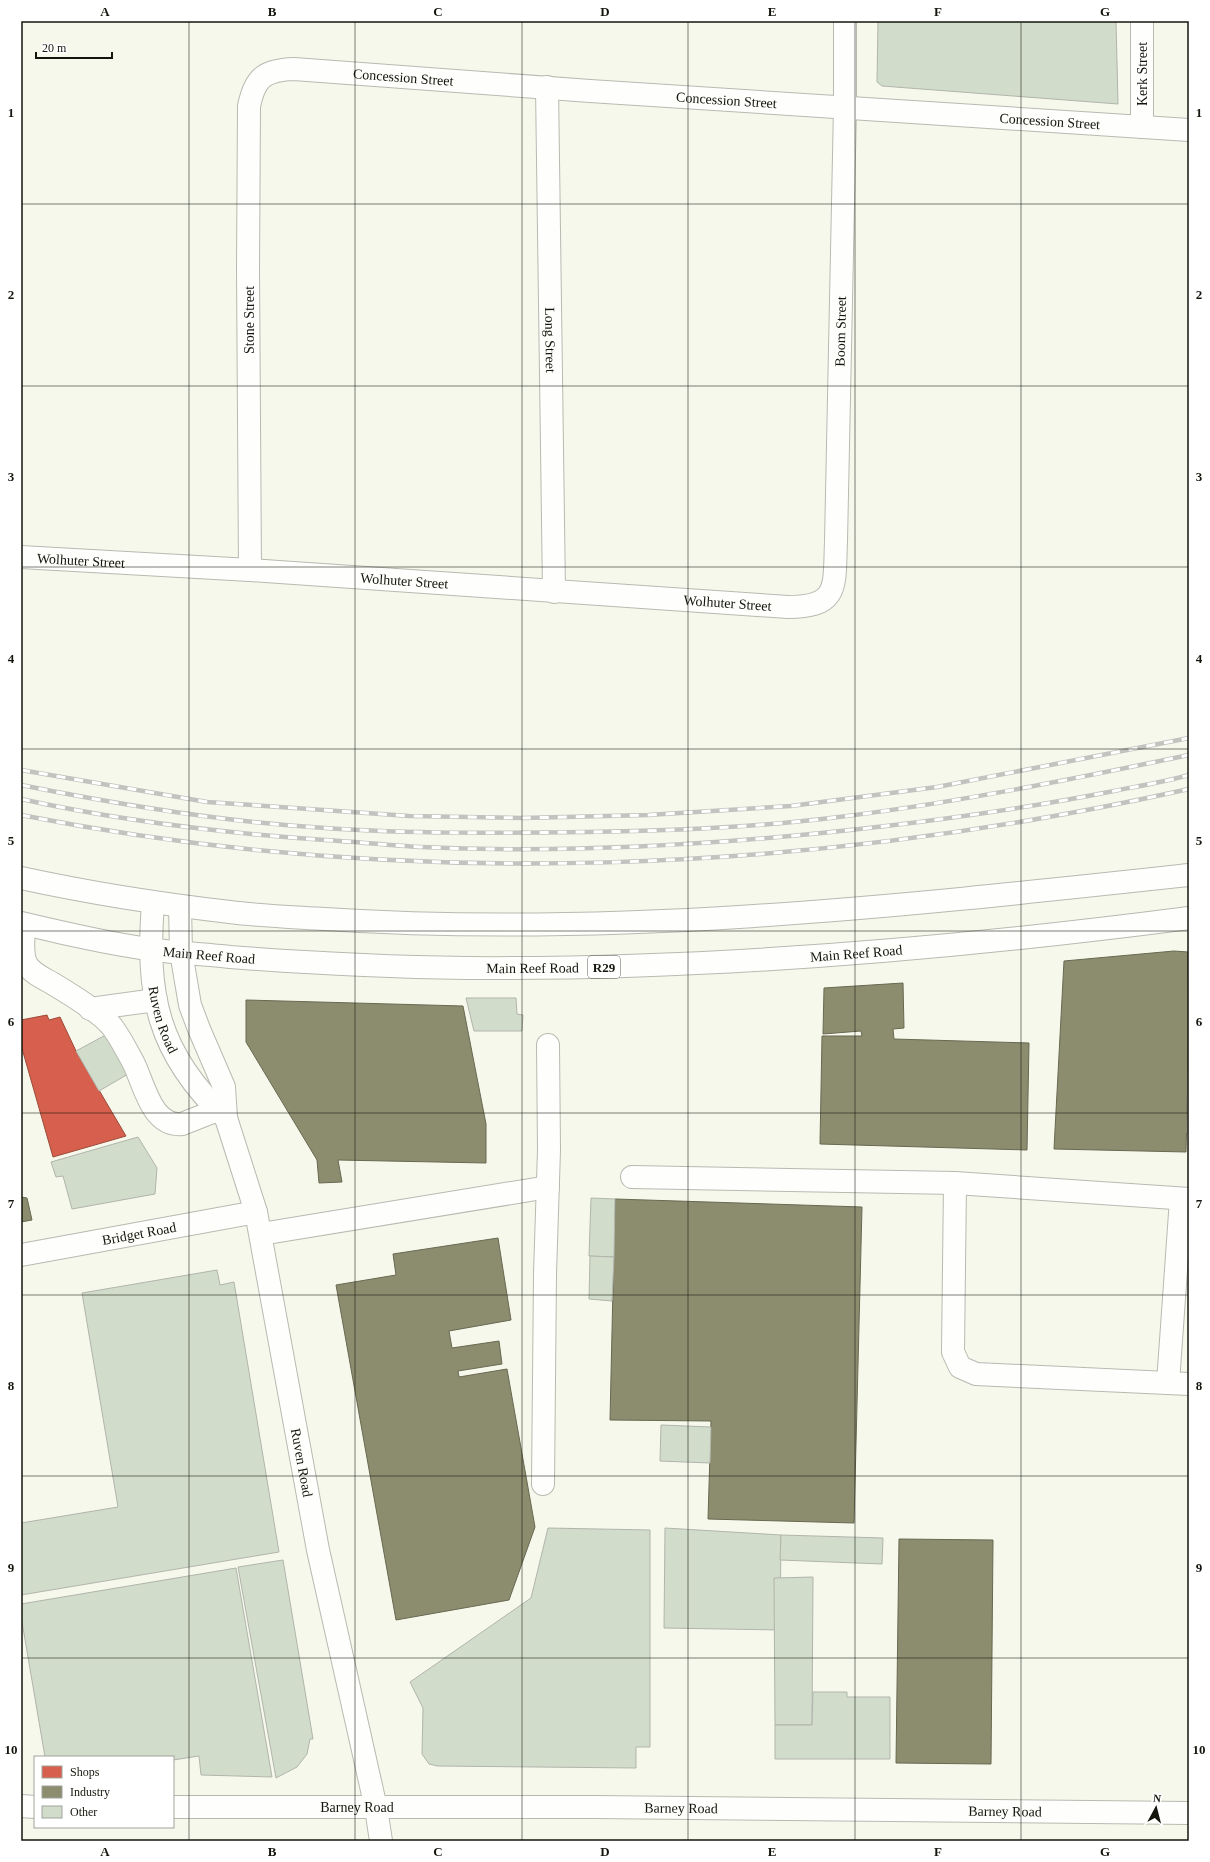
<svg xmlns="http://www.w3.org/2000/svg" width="1210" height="1862" viewBox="0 0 1210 1862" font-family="Georgia,serif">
  <rect width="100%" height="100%" fill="#f6f8ec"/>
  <polygon fill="#d6604d" stroke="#9c4a3a" points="47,1015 49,1020 60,1017 76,1051 126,1136 53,1157 21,1045 21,1020"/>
  <g fill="#8c8c6e" stroke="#686951">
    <polygon points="1174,951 1188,952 1189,1028 1186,1152 1054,1149 1064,961"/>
    <polygon points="903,983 904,1028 893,1029 894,1039 1029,1043 1027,1150 820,1144 822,1036 862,1036 861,1031 823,1034 824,988"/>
    <polygon points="246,1000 463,1006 486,1124 486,1163 338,1160 342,1182 319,1183 317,1160 246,1042"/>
    <polygon points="21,1197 27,1198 32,1220 21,1222"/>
    <polygon points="615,1199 862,1207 854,1523 708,1519 711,1421 610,1420"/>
    <polygon points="498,1238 511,1320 449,1331 452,1348 499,1341 502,1364 458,1371 459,1377 507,1369 535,1527 509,1600 396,1620 336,1285 396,1275 393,1254"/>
    <polygon points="899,1539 993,1540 991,1764 896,1763"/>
  </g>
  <g fill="#d2dcca" stroke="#b1b5ac">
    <polygon points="878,21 1116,21 1118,104 882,86 877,82"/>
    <polygon points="466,998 516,998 517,1014 523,1015 522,1031 474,1031"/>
    <polygon points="1189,1028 1189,1134 1187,1133"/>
    <polygon points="113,1031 135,1070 99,1091 76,1051"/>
    <polygon points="138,1137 157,1168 155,1194 72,1209 63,1176 56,1177 51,1162"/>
    <polygon points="591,1198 615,1199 614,1257 589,1256"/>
    <polygon points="590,1256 614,1257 612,1301 589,1299"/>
    <polygon points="217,1270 220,1285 234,1282 279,1552 21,1595 21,1523 118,1507 82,1293"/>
    <polygon points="661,1425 711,1427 710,1463 660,1461"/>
    <polygon points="548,1528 650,1530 650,1747 636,1747 636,1768 437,1766 429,1764 422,1754 423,1708 410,1682 531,1598"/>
    <polygon points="665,1528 781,1535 780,1630 664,1628"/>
    <polygon points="781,1535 883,1538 882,1564 780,1560"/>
    <polygon points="283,1560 313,1739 310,1739 307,1754 297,1767 276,1778 238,1567"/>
    <polygon points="236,1568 272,1777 201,1775 199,1756 173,1760 173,1757 45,1757 21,1616 21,1604"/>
    <polygon points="813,1577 812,1725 775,1725 774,1578"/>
    <polygon points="813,1692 847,1692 847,1697 890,1697 890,1759 775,1759 775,1725 812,1725"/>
  </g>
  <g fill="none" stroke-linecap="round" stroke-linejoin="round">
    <g stroke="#b8bab1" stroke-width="24">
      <g id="minor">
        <polyline points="1142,21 1142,127"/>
        <path id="s1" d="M547,87L554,592"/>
        <path id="s2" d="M21,557L250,570L788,607C840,607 834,586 836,542L845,107V21"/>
        <path id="s3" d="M250,570L248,269L249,106C255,77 265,70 294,69L590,91L1189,130"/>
        <path id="s4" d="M153,903C146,995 157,1053 226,1118"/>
        <path id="s5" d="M180,906L181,952L190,1005L199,1029L224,1087L226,1118L256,1212L318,1550L376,1808L381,1841"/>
        <path d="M24,924C24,936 21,952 26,963C31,974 46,979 55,985C70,994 104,1015 113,1028C121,1039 127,1051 133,1062C144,1083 151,1127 182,1124L225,1107"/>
        <polyline points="90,1009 156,1000"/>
        <polyline points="632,1177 955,1183 1189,1199"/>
        <polyline points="955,1183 953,1352 960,1367 976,1374 1189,1384"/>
        <polyline points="261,1234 548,1187"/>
        <path id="s6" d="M21,1255L256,1212"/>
        <polyline points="1168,1383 1181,1199"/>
        <polyline points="543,1484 545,1274 549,1150 548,1045"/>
        <polyline points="21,1806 35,1807"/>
        <path id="s7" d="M173,1807H595L1189,1813"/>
      </g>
    </g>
    <g stroke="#b8bab1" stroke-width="24">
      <g id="major">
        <path d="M21,878C90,893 160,904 230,912C262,916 293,917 325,919C613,938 902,906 1189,875"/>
        <path id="s8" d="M21,923C63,933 105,943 148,949C175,953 203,954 230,957C309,963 387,967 466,968C707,970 950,949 1189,918"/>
      </g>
    </g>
    <use href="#minor" stroke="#fefefc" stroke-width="22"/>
    <use href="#major" stroke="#fefefc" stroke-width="22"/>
    <g stroke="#c2c2bf" stroke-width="4.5">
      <g id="rail">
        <polyline points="21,770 207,802 309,809 409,816 523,818 648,815 791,806 937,787 1189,738"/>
        <path d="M21,785C121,805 223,822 325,828C412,834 499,833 586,832C664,831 744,828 822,819C945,805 1068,780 1189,755"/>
        <path d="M21,799C121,821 223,833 325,840C357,842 388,845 420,847C575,854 732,844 886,826C962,817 1038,806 1114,791C1139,786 1164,782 1189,775"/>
        <path d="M21,815C406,891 807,874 1189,789"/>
      </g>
    </g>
    <use href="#rail" stroke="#fff" stroke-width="3" stroke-dasharray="9" stroke-linecap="butt"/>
  </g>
  <path fill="none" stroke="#14160d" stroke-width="1" stroke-opacity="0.55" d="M189,21V1841M355,21V1841M522,21V1841M688,21V1841M855,21V1841M1021,21V1841M21,204H1189M21,386H1189M21,567H1189M21,749H1189M21,931H1189M21,1113H1189M21,1295H1189M21,1476H1189M21,1658H1189"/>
  <g text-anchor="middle" stroke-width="4" stroke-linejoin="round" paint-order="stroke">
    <rect fill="#fff" stroke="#5a5c56" stroke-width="1" x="588" y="956" width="32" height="22" rx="3"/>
    <g font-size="13" font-weight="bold" fill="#14160d">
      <text x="604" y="972">R29</text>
    </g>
    <g font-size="14" fill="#14160d" stroke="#fff">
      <text transform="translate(1142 74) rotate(-90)" y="5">Kerk Street</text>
      <text dy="5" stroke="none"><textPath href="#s3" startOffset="639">Concession Street</textPath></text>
      <text dy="5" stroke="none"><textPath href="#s3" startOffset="963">Concession Street</textPath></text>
      <text dy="5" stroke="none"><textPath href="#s3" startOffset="1287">Concession Street</textPath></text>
      <text transform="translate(249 320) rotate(-90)" y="5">Stone Street</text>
      <text dy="5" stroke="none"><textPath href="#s2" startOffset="1077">Boom Street</textPath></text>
      <text dy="5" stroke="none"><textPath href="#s1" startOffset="253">Long Street</textPath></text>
      <text dy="5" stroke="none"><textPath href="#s2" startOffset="60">Wolhuter Street</textPath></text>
      <text dy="5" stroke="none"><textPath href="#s2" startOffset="384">Wolhuter Street</textPath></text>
      <text dy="5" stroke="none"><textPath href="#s2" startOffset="708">Wolhuter Street</textPath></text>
      <text dy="5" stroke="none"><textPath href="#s8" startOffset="839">Main Reef Road</textPath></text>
      <text dy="5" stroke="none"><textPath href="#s8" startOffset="191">Main Reef Road</textPath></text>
      <text dy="5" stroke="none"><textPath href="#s8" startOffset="515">Main Reef Road</textPath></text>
      <text dy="5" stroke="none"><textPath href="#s4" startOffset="118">Ruven Road</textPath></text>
      <text dy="5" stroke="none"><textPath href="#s6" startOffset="120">Bridget Road</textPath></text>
      <text dy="5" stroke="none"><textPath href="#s5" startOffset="573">Ruven Road</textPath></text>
      <text dy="5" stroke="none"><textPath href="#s7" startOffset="184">Barney Road</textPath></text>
      <text dy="5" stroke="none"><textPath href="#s7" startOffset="508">Barney Road</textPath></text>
      <text dy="5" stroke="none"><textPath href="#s7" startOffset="832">Barney Road</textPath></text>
    </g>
  </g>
  <rect width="1210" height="1862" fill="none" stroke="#ffffff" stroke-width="44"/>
  <rect x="34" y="1756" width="140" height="72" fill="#ffffff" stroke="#a1a29e"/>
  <rect x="42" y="1766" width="20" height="12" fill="#d6604d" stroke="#a1a29e"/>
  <text x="70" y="1776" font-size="12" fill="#14160d">Shops</text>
  <rect x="42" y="1786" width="20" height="12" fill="#8c8c6e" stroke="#a1a29e"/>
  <text x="70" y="1796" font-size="12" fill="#14160d">Industry</text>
  <rect x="42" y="1806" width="20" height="12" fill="#d2dcca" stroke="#a1a29e"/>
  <text x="70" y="1816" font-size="12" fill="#14160d">Other</text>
  <g transform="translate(1156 1808) rotate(7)" stroke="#ffffff" stroke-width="3" paint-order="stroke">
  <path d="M0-3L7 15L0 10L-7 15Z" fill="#14160d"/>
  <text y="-6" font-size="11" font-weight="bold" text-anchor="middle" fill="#14160d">N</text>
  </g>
  <path d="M36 52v6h76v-6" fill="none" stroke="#14160d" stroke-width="2"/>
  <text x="42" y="52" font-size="12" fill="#14160d" stroke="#ffffff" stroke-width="3" paint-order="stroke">20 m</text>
  <rect x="22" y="22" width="1166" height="1818" fill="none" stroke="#14160d" stroke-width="1.5"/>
  <g font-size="13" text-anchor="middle" font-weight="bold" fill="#14160d">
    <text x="105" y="16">A</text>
    <text x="272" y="16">B</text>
    <text x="438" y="16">C</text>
    <text x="605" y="16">D</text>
    <text x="772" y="16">E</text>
    <text x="938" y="16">F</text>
    <text x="1105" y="16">G</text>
    <text x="11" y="117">1</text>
    <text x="1199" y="117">1</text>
    <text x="11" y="299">2</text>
    <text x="1199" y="299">2</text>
    <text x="11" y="481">3</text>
    <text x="1199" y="481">3</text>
    <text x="11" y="663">4</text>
    <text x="1199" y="663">4</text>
    <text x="11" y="845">5</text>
    <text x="1199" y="845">5</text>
    <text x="11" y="1026">6</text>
    <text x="1199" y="1026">6</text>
    <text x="11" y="1208">7</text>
    <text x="1199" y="1208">7</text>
    <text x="11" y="1390">8</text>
    <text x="1199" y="1390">8</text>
    <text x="11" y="1572">9</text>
    <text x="1199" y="1572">9</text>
    <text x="11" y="1754">10</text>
    <text x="1199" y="1754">10</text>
    <text x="105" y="1856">A</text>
    <text x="272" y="1856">B</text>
    <text x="438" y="1856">C</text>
    <text x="605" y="1856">D</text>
    <text x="772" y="1856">E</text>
    <text x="938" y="1856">F</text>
    <text x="1105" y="1856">G</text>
  </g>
</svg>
